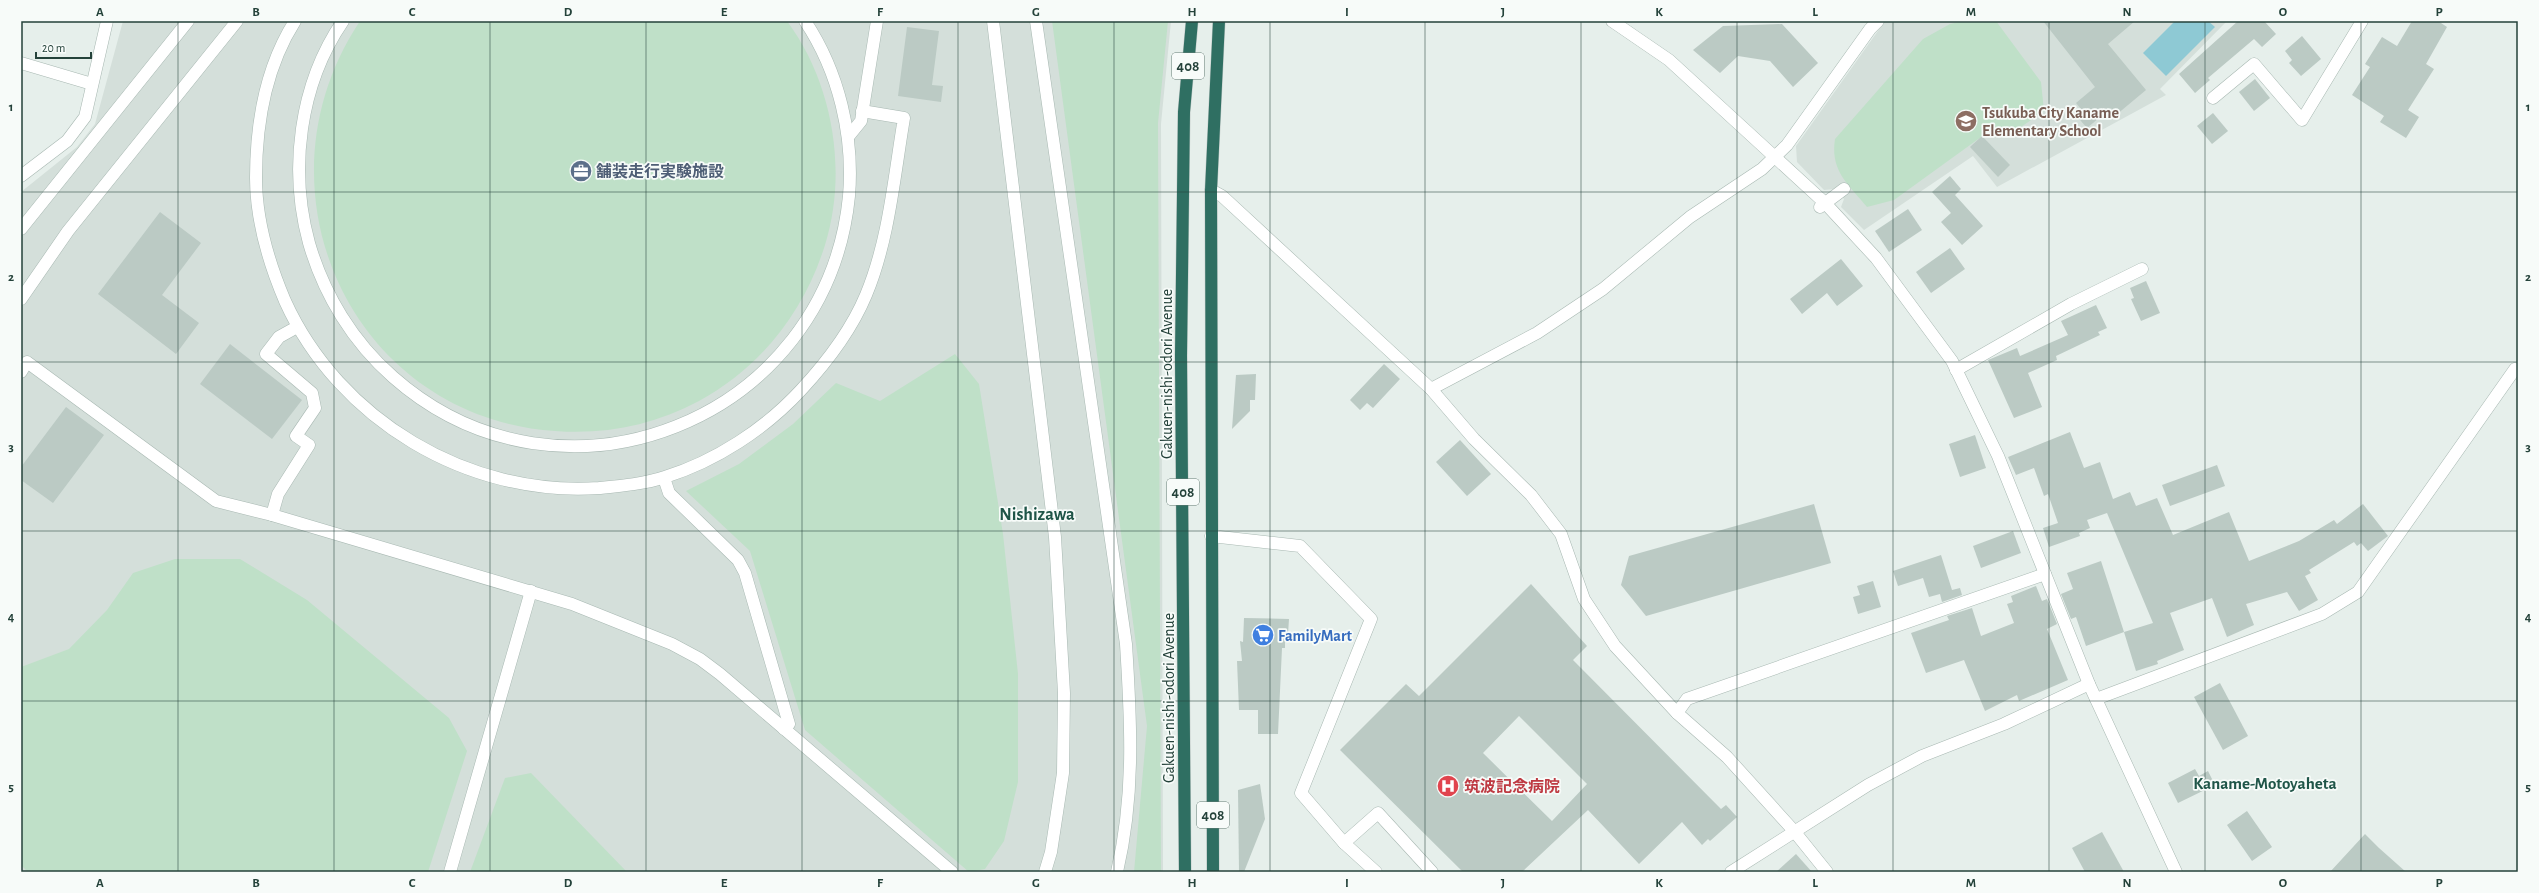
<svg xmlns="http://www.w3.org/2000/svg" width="2539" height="893" viewBox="0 0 2539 893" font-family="'Alegreya Sans','Noto Sans JP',sans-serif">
  <rect width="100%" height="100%" fill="#e6efeb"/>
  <g fill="#d4dfda">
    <polygon points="123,21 1171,21 1161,124 1163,872 21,872 21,192 77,147 95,124"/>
    <polygon points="1885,21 2227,21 2160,89 2166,95 1997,187 1973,156 1864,230 1841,207 1844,199 1835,189 1824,190 1797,162 1796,146"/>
  </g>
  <g fill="#bfe0c8">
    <path d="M360,21H787C833,83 848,171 825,245C804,312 761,367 699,401C654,425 605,435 555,431C351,417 248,189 360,21Z"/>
    <polygon points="1052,21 1168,21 1158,123 1161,872 1134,872 1147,726"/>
    <path d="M1963,21H1996L2041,82L2044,111L2008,136L1988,132L1894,200L1867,207C1848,184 1830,171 1835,139L1923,39L1950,24Z"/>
    <polygon points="955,354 979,384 1003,534 1018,674 1018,782 1004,841 985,869 969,872 805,730 750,551 686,491 739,464 793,424 836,383 880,401"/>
    <polygon points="175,559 240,559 307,600 449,718 467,751 428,872 28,872 21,865 21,667 69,649 107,610 133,573"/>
    <polygon points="531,773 627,872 470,872 505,778"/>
  </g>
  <polygon fill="#8ec9d4" points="2175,21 2208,21 2215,27 2166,76 2143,53"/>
  <g fill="#bbcac4" fill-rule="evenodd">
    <polygon points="2043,21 2135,21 2108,44 2146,90 2116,115 2111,108 2087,128 2075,114 2081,109 2076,103 2095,87"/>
    <polygon points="2238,21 2264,21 2276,34 2262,47 2254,39 2208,78 2210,80 2195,93 2179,74"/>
    <polygon points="2412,21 2438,21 2447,27 2426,64 2434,69 2408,110 2419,117 2406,138 2380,122 2384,116 2352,95 2370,67 2365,64 2382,37 2397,46"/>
    <polygon points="1782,24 1818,63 1793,87 1770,61 1738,56 1720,73 1693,50 1723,26"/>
    <polygon points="907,27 939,31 932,85 943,86 941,102 898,96"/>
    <polygon points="2302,36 2321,59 2301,76 2289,63 2292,60 2285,51"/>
    <polygon points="2255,79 2270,98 2254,111 2239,92"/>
    <polygon points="2213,113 2228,131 2212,144 2197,126"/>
    <polygon points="1982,136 2010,165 1998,177 1970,147"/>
    <polygon points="1950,176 1961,189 1955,195 1983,226 1962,245 1941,222 1951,213 1932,192"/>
    <polygon points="1908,209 1922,230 1889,252 1875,231"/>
    <polygon points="160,212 201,243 162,295 199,323 176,354 98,294"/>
    <polygon points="1950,248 1965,269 1931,293 1916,272"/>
    <polygon points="1841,259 1863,286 1837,306 1827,293 1802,314 1790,299"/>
    <polygon points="2146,281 2160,313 2141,321 2131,299 2134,298 2130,288"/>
    <polygon points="2096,305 2107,328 2098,332 2100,335 2056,356 2057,360 2028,373 2042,407 2014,418 1988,360 2017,348 2020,356 2068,335 2061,321"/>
    <polygon points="230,344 302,400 272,439 200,384"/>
    <polygon points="1384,364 1400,379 1373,408 1367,403 1360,410 1350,400"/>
    <polygon points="1256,374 1255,400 1250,400 1250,411 1232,429 1236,375"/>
    <polygon points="66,407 104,435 53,503 21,480 21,467"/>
    <polygon points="2070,432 2084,468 2100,462 2113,499 2130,492 2136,506 2157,498 2173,535 2229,512 2249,561 2299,541 2334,520 2337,524 2363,504 2388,536 2368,551 2361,543 2357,546 2354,542 2309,570 2311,573 2305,576 2318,600 2299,611 2287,592 2246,604 2254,625 2227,637 2212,598 2170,613 2184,650 2157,661 2158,664 2136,671 2124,632 2153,623 2107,513 2087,520 2090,528 2079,533 2080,536 2049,547 2043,528 2058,523 2048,494 2044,496 2034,468 2016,475 2008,457"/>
    <polygon points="1975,435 1986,468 1960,477 1949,444"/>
    <polygon points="1460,440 1491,474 1467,496 1436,462"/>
    <polygon points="2217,465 2225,486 2170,506 2162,485"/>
    <polygon points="1814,504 1831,563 1646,616 1621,585 1629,556"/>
    <polygon points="2013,531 2021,553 1981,568 1973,546"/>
    <polygon points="1941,555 1952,590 1960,588 1962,595 1942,602 1940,594 1929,597 1923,578 1898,586 1893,571"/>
    <polygon points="2101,561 2124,632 2086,646 2076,617 2071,619 2061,594 2073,589 2067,573"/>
    <polygon points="1873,581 1881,607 1858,614 1853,597 1860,595 1857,586"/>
    <path d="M1531,584L1587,646L1573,660L1721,809L1726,805L1737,817L1710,841L1708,839L1702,845L1682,822L1639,864L1588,810L1522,872H1463L1340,750L1406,684L1419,696ZM1519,716L1587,784L1552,821L1483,753Z"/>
    <polygon points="2036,586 2042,601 2047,599 2057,624 2047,629 2068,680 2019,701 2017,695 1985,711 1964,660 1926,673 1911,633 1949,620 1947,616 1972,608 1981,636 2014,623 2007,604 2013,602 2011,596"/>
    <polygon points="1244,618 1289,619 1288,634 1285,634 1285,648 1282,648 1278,734 1258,734 1258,710 1239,710 1237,661 1242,661 1240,641 1243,642"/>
    <polygon points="2220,683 2248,736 2223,750 2194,697"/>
    <polygon points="2195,769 2199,776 2208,771 2215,785 2178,803 2168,783"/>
    <polygon points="1260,784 1265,819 1244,872 1239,872 1238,790"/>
    <polygon points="2247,811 2272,847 2252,861 2227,825"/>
    <polygon points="2102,832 2124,872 2085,872 2072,848"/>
    <polygon points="2365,834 2379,848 2406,872 2330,872"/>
    <polygon points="1796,854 1812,872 1776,872"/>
  </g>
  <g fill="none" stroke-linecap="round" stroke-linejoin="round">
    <g stroke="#a8b8b2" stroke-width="13">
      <g id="minor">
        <path d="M295,21C265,68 256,123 256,178C256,221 268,261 285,301C339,420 468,497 599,488C620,486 644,484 665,477C716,461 765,429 801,390C827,362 851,331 866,295C889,240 894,177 904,118L862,111"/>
        <path d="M343,21C299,85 289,170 309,243C324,295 353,342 393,377C562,526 827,420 849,196C854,136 839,72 805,21"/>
        <polyline points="993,21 1055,537 1064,693 1063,773 1051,852 1045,872"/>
        <path d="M1036,21L1126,644C1131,722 1135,795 1117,872"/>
        <polyline points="1612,21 1669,60 1825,203 1876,258 1952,361 1998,456 2089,684 2176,872"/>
        <polyline points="21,63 92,84"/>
        <polyline points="2213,98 2254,64 2302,120 2362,21"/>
        <polyline points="848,137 861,121 877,21"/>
        <polyline points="21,176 67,141 85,117 107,21"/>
        <polyline points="1211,190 1222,196 1431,389 1474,439 1531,495 1561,534 1584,599 1615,646 1677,713 1727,757 1794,831 1827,872"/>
        <polyline points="1820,207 1844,189"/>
        <polyline points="21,229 188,21"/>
        <polyline points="21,299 68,231 237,21"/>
        <polyline points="1956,370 2071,304 2142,269"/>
        <polyline points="21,372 27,362 216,501 272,515 572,604 672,644 700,659 720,674 952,872"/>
        <polyline points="1431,389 1537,333 1603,289 1690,217 1762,169 1787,145 1870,29 1878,21"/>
        <polyline points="664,478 669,493 738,560 745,573 789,724 784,729"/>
        <polyline points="272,515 278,494 309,445 296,436 315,408 312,393 266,354 279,337 297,327"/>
        <polyline points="1211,536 1300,546 1371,619 1301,793 1344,843 1376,872"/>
        <polyline points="2096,699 2322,614 2358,592 2515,369"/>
        <polyline points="1677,713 1687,699 2045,574"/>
        <polyline points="1344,843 1378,813 1432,872"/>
        <polyline points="450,872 531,591"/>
        <polyline points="1731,872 1868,785 1922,756 2004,724 2089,684"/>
      </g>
    </g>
    <g stroke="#c2cac8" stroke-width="13">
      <g id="highway">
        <polyline points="1185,872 1181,356 1184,112 1192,21"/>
        <polyline points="1213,872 1211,190 1219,21"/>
      </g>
    </g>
    <use href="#minor" stroke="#fff" stroke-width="12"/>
    <use href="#highway" stroke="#2f6f62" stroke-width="12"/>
  </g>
  <path fill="none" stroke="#24423a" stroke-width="1" stroke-opacity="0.55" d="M178,21V872M334,21V872M490,21V872M646,21V872M802,21V872M958,21V872M1114,21V872M1270,21V872M1425,21V872M1581,21V872M1737,21V872M1893,21V872M2049,21V872M2205,21V872M2361,21V872M21,192H2518M21,362H2518M21,531H2518M21,701H2518"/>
  <defs>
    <g id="school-disc" transform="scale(1.15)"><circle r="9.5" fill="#8d6e63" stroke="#f7fbf9"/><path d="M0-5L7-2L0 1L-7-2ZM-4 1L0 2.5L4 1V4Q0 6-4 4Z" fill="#fff"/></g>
    <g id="office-disc" transform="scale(1.15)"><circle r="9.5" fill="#5c6f8a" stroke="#f7fbf9"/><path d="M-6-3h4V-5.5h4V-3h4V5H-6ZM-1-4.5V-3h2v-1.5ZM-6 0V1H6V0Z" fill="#fff"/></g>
    <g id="supermarket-disc" transform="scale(1.15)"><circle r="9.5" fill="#3f7fe0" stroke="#f7fbf9"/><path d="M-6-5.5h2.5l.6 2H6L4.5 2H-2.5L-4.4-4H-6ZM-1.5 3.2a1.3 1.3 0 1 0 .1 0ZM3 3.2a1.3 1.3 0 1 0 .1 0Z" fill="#fff"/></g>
    <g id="hospital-disc" transform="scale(1.15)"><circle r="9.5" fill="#e0444e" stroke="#f7fbf9"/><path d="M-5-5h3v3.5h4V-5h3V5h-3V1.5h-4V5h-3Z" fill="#fff"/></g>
  </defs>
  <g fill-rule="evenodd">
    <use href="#school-disc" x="1966" y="121"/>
    <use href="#office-disc" x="581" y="171"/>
    <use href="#supermarket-disc" x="1263" y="635"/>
    <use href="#hospital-disc" x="1448" y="786"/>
  </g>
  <g text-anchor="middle" stroke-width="3.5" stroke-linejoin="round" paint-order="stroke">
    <g fill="#f7fbf9" stroke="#637a73" stroke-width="1">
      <rect x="1172" y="53" width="32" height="26" rx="3"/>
      <rect x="1167" y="479" width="32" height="26" rx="3"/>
      <rect x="1197" y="802" width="32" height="26" rx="3"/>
    </g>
    <g font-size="15" font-weight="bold" fill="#24423a">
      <text x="1188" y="71">408</text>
      <text x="1183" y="497">408</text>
      <text x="1213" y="820">408</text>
    </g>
    <g font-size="16" font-weight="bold" fill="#785e54" stroke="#f7fbf9" text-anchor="start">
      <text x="1982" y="118">Tsukuba City Kaname<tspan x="1982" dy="18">Elementary School</tspan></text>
    </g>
    <g font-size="16" font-weight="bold" fill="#4e5e75" stroke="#f7fbf9" text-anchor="start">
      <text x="596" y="177">舗装走行実験施設</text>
    </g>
    <g font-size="16" fill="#24423a" stroke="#f7fbf9">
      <text transform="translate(1166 374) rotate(-90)" y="6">Gakuen-nishi-odori Avenue</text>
      <text transform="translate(1168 698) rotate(-90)" y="6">Gakuen-nishi-odori Avenue</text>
    </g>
    <g font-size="16" font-weight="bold" fill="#366cbe" stroke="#f7fbf9" text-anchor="start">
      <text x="1278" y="641">FamilyMart</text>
    </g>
    <g font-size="16" font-weight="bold" fill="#be3a42" stroke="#f7fbf9" text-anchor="start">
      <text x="1464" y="792">筑波記念病院</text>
    </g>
    <g font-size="17" font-weight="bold" fill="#1f5548" stroke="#f7fbf9">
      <text x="2265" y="789">Kaname-Motoyaheta</text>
    </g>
    <g font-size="18" font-weight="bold" fill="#1f5548" stroke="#f7fbf9">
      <text x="1037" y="520">Nishizawa</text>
    </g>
  </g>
  <rect width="2539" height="893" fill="none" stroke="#f7fbf9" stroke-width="44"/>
  <path d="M36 52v6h55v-6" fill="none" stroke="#24423a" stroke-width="2"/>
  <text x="42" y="52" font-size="12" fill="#24423a" stroke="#f7fbf9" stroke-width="3" paint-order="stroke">20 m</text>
  <rect x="22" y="22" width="2495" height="849" fill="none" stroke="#24423a" stroke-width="1.5"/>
  <g font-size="13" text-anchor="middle" font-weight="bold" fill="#24423a">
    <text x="100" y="16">A</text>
    <text x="256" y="16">B</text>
    <text x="412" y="16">C</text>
    <text x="568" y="16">D</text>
    <text x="724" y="16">E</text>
    <text x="880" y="16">F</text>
    <text x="1036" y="16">G</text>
    <text x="1192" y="16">H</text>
    <text x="1347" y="16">I</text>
    <text x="1503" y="16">J</text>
    <text x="1659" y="16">K</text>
    <text x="1815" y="16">L</text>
    <text x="1971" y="16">M</text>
    <text x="2127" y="16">N</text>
    <text x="2283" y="16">O</text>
    <text x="2439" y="16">P</text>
    <text x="11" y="111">1</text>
    <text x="2528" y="111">1</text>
    <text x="11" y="281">2</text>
    <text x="2528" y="281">2</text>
    <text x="11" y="451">3</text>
    <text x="2528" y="451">3</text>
    <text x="11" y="621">4</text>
    <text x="2528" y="621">4</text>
    <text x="11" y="791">5</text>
    <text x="2528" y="791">5</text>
    <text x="100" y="887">A</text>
    <text x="256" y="887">B</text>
    <text x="412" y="887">C</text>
    <text x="568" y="887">D</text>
    <text x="724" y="887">E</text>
    <text x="880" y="887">F</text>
    <text x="1036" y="887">G</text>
    <text x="1192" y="887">H</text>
    <text x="1347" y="887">I</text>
    <text x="1503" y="887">J</text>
    <text x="1659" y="887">K</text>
    <text x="1815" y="887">L</text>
    <text x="1971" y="887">M</text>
    <text x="2127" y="887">N</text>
    <text x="2283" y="887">O</text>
    <text x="2439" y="887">P</text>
  </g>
</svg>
